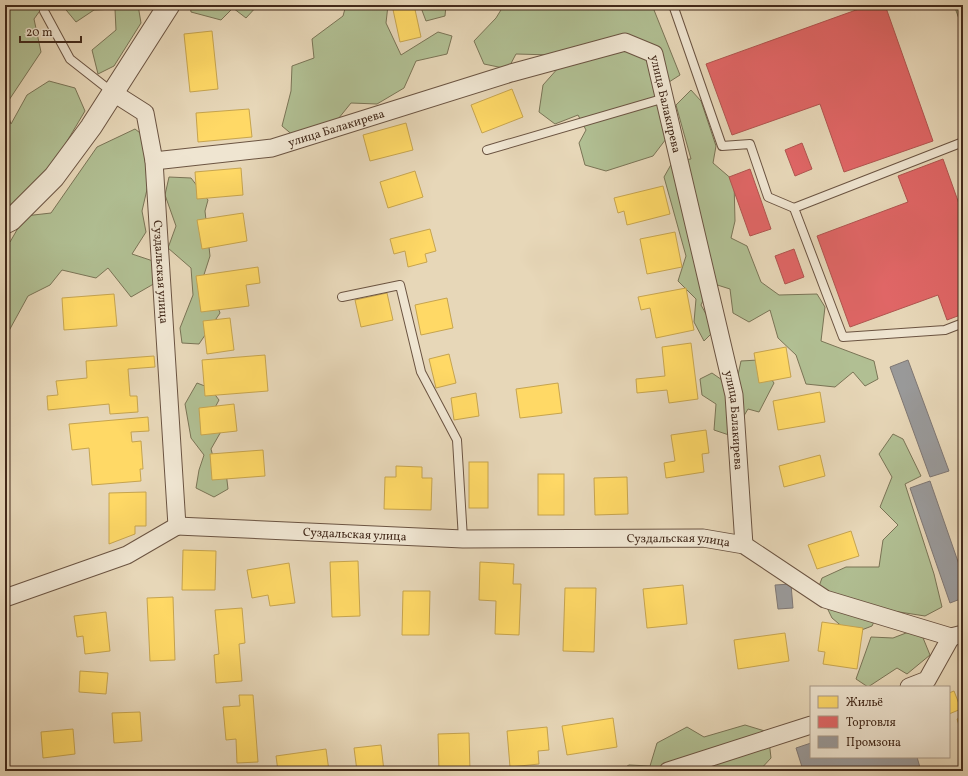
<svg xmlns="http://www.w3.org/2000/svg" width="968" height="776" viewBox="0 0 968 776" font-family="Vollkorn,serif">
  <rect width="100%" height="100%" fill="#e7d7b8"/>
  <filter id="stains"><feTurbulence type="fractalNoise" baseFrequency=".005" numOctaves="4"/><feColorMatrix values="0 0 0 0 .2 0 0 0 0 .09 0 0 0 0 .02 0 0 0 .5 -.17"/></filter>
  <radialGradient id="worn" r=".72"><stop offset=".6" stop-color="#630" stop-opacity="0"/><stop offset="1" stop-color="#630" stop-opacity=".3"/></radialGradient>
  <g fill="#b1bf93" stroke="#7a7456">
    <polygon points="5,5 44,5 34,19 41,52 5,106"/>
    <polygon points="62,5 138,5 141,23 114,66 98,74 92,50 116,30 115,9 94,10 76,22"/>
    <polygon points="190,5 258,5 246,18 233,8 221,20 191,12"/>
    <polygon points="346,5 388,5 386,23 401,55 438,32 452,36 447,54 416,61 404,88 377,104 351,103 330,129 295,137 282,126 291,91 292,66 314,58 312,39 343,16"/>
    <polygon points="420,5 446,5 445,16 426,21"/>
    <polygon points="504,5 652,5 680,75 655,91 666,139 653,156 606,171 585,165 579,143 586,130 578,115 555,124 539,112 543,85 559,67 553,55 516,54 508,69 484,64 474,41 496,18"/>
    <polygon points="954,5 963,5 963,30"/>
    <polygon points="49,81 75,88 85,111 60,153 31,191 5,209 5,106 11,124 27,95"/>
    <polygon points="691,90 701,101 716,146 713,163 734,181 735,221 731,238 747,246 761,282 779,295 817,294 825,307 821,341 874,361 878,379 865,386 853,372 835,387 806,384 796,355 778,338 770,310 749,322 733,313 730,289 711,283 701,305 715,330 704,341 694,322 696,299 678,281 686,256 664,177 673,161 691,159 676,105"/>
    <polygon points="135,129 157,146 142,211 146,232 132,254 156,262 157,282 131,297 108,268 96,278 62,270 50,285 28,296 5,338 5,244 10,242 25,216 51,213 97,147"/>
    <polygon points="169,177 191,178 208,200 205,211 210,256 201,284 214,296 220,313 199,344 182,343 180,328 193,295 191,268 168,248 176,226 165,195"/>
    <polygon points="758,360 774,383 759,412 748,409 732,436 714,430 716,404 702,395 700,379 712,373 735,389 741,361"/>
    <polygon points="197,383 210,388 219,400 210,417 223,428 211,449 215,464 226,472 228,489 214,497 196,488 199,470 204,455 191,438 185,404"/>
    <polygon points="893,434 903,439 921,476 905,484 934,574 942,607 925,616 880,609 872,626 851,634 832,618 818,589 822,578 846,567 879,567 883,540 898,525 880,507 892,477 879,454"/>
    <polygon points="919,628 930,655 907,674 897,668 868,687 856,679 871,637 893,638"/>
    <polygon points="745,725 768,732 771,758 759,771 619,771 629,765 650,766 657,743 687,727 704,737"/>
  </g>
  <g fill="#ffd966" stroke="#c6a44f">
    <polygon points="392,5 414,5 421,37 400,42"/>
    <polygon points="212,31 218,89 190,92 184,34"/>
    <polygon points="512,89 523,117 482,133 471,105"/>
    <polygon points="249,109 252,137 198,142 196,113"/>
    <polygon points="406,123 413,150 370,161 363,135"/>
    <polygon points="241,168 243,195 197,199 195,172"/>
    <polygon points="415,171 423,197 388,208 380,182"/>
    <polygon points="663,186 670,214 627,225 624,211 618,213 614,198"/>
    <polygon points="243,213 247,241 202,249 197,220"/>
    <polygon points="430,229 436,251 425,254 427,262 408,267 405,251 394,254 390,239"/>
    <polygon points="675,232 682,267 647,274 640,239"/>
    <polygon points="258,267 260,283 246,285 249,306 201,312 196,276"/>
    <polygon points="686,288 694,330 656,338 650,308 641,310 638,297"/>
    <polygon points="387,293 393,320 361,327 355,300"/>
    <polygon points="114,294 117,326 64,330 62,298"/>
    <polygon points="447,298 453,328 421,335 415,305"/>
    <polygon points="230,318 234,350 207,354 203,321"/>
    <polygon points="691,343 698,399 669,403 667,390 637,393 636,379 665,376 662,347"/>
    <polygon points="786,347 791,377 759,383 754,353"/>
    <polygon points="449,354 456,383 436,388 429,359"/>
    <polygon points="265,355 268,391 205,396 202,360"/>
    <polygon points="154,356 155,367 128,369 130,396 137,396 138,412 110,414 109,404 48,410 47,396 58,395 56,381 87,378 86,361"/>
    <polygon points="558,383 562,413 520,418 516,389"/>
    <polygon points="820,392 825,422 778,430 773,401"/>
    <polygon points="476,393 479,416 454,420 451,398"/>
    <polygon points="234,404 237,431 201,435 199,408"/>
    <polygon points="148,417 149,431 131,432 132,442 141,441 143,469 140,469 141,481 92,485 89,448 72,450 69,424"/>
    <polygon points="706,430 709,453 702,454 704,472 666,478 664,463 675,461 671,435"/>
    <polygon points="263,450 265,476 212,480 210,454"/>
    <polygon points="820,455 825,476 784,487 779,466"/>
    <rect x="469" y="462" width="19" height="46"/>
    <polygon points="396,466 422,467 422,478 432,478 431,510 384,509 385,477 396,477"/>
    <rect x="538" y="474" width="26" height="41"/>
    <polygon points="627,477 628,514 595,515 594,478"/>
    <polygon points="146,492 146,526 135,526 135,534 109,544 109,493"/>
    <polygon points="851,531 859,556 817,569 808,545"/>
    <polygon points="183,550 216,551 215,590 182,590"/>
    <polygon points="358,561 360,616 332,617 330,562"/>
    <polygon points="480,562 514,564 513,584 521,584 519,635 495,634 496,601 479,600"/>
    <polygon points="289,563 295,603 270,606 268,595 252,598 247,570"/>
    <polygon points="683,585 687,624 647,628 643,589"/>
    <polygon points="565,588 596,588 594,652 563,651"/>
    <polygon points="403,591 430,591 429,635 402,635"/>
    <polygon points="173,597 175,660 150,661 147,598"/>
    <polygon points="242,608 245,643 239,644 242,681 216,683 214,655 219,654 215,610"/>
    <polygon points="106,612 110,651 85,654 83,636 77,637 74,616"/>
    <polygon points="822,622 863,628 857,669 823,664 825,652 818,651"/>
    <polygon points="785,633 789,661 738,669 734,640"/>
    <polygon points="80,671 108,673 106,694 79,692"/>
    <polygon points="954,691 961,709 949,714 949,693"/>
    <polygon points="239,695 253,695 258,762 237,763 236,739 226,740 223,707 240,706"/>
    <polygon points="140,712 142,741 114,743 112,713"/>
    <polygon points="963,717 963,738 957,719"/>
    <polygon points="613,718 617,747 567,755 562,726"/>
    <polygon points="547,727 549,750 538,751 539,764 510,767 507,731"/>
    <polygon points="73,729 75,754 43,758 41,732"/>
    <polygon points="469,733 470,771 439,771 438,734"/>
    <polygon points="381,745 384,771 399,769 399,771 357,771 354,748"/>
    <polygon points="326,749 329,771 278,771 276,756"/>
  </g>
  <g fill="#e06666" stroke="#b1544f">
    <polygon points="870,5 885,5 933,141 844,172 820,104 732,135 706,64"/>
    <polygon points="802,143 812,169 795,176 785,150"/>
    <polygon points="943,159 963,215 963,314 947,320 938,295 850,327 817,236 908,202 898,176"/>
    <polygon points="750,169 771,229 750,236 729,177"/>
    <polygon points="794,249 804,277 785,284 775,256"/>
  </g>
  <g fill="#999" stroke="#7f7773">
    <polygon points="908,360 949,471 930,477 890,367"/>
    <polygon points="930,481 963,576 963,598 950,603 910,488"/>
    <polygon points="791,584 793,608 778,609 775,585"/>
    <polygon points="811,743 811,757 917,757 921,771 801,771 803,770 796,748"/>
  </g>
  <g fill="none" stroke-linecap="round" stroke-linejoin="round">
    <g stroke="#6b5442" stroke-width="10">
      <g id="service">
        <polyline points="673,5 722,146 750,144 768,197 794,208"/>
        <polyline points="44,11 70,59 112,92"/>
        <polyline points="963,142 794,208 843,337 945,330 963,323"/>
        <polyline points="487,150 665,98"/>
        <polyline points="342,297 400,285 421,372 457,440 463,539"/>
      </g>
    </g>
    <g stroke="#6b5442" stroke-width="19">
      <g id="minor">
        <path id="s1" d="M112,92L145,113L154,161L177,526"/>
        <path id="s2" d="M154,161L272,148L511,73L625,42L654,54L734,395L744,545"/>
        <path id="s3" d="M177,526L463,539L703,538L744,545L825,599L951,637L963,634"/>
        <polyline points="5,598 127,555 177,526"/>
        <polyline points="909,687 927,680 951,637"/>
        <polyline points="668,771 811,725"/>
      </g>
    </g>
    <g stroke="#6b5442" stroke-width="23">
      <polyline id="tertiary" points="5,223 11,220 54,177 91,127 169,5"/>
    </g>
    <use href="#service" stroke="#efe5d1" stroke-width="8"/>
    <use href="#minor" stroke="#efe5d1" stroke-width="17"/>
    <use href="#tertiary" stroke="#efe5d1" stroke-width="21"/>
  </g>
  <g text-anchor="middle" stroke-width="4" stroke-linejoin="round" paint-order="stroke">
    <g font-size="12" fill="#42291a" stroke="#efe5d1">
      <text dy="4" stroke="none"><textPath href="#s2" startOffset="570">улица Балакирева</textPath></text>
      <text dy="4" stroke="none"><textPath href="#s2" startOffset="186">улица Балакирева</textPath></text>
      <text dy="4" stroke="none"><textPath href="#s1" startOffset="199">Суздальская улица</textPath></text>
      <text dy="4" stroke="none"><textPath href="#s2" startOffset="894">улица Балакирева</textPath></text>
      <text dy="4" stroke="none"><textPath href="#s3" startOffset="178">Суздальская улица</textPath></text>
      <text dy="4" stroke="none"><textPath href="#s3" startOffset="502">Суздальская улица</textPath></text>
    </g>
  </g>
  <rect width="968" height="776" fill="none" stroke="#e7d7b8" stroke-width="20"/>
  <rect x="6" y="6" width="956" height="764" fill="none" stroke="#42291a" stroke-width="2"/>
  <rect x="10" y="10" width="948" height="756" fill="none" stroke="#42291a"/>
  <rect x="810" y="686" width="140" height="72" fill="#efe5d1" stroke="#aa9a88"/>
  <rect x="818" y="696" width="20" height="12" fill="#ffd966" stroke="#aa9a88"/>
  <text x="846" y="706" font-size="12" fill="#42291a">Жильё</text>
  <rect x="818" y="716" width="20" height="12" fill="#e06666" stroke="#aa9a88"/>
  <text x="846" y="726" font-size="12" fill="#42291a">Торговля</text>
  <rect x="818" y="736" width="20" height="12" fill="#999999" stroke="#aa9a88"/>
  <text x="846" y="746" font-size="12" fill="#42291a">Промзона</text>
  <path d="M20 36v6h61v-6" fill="none" stroke="#42291a" stroke-width="2"/>
  <text x="26" y="36" font-size="12" fill="#42291a" stroke="#efe5d1" stroke-width="3" paint-order="stroke">20 m</text>
  <rect width="100%" height="100%" filter="url(#stains)"/>
  <rect width="100%" height="100%" fill="url(#worn)"/>
</svg>
